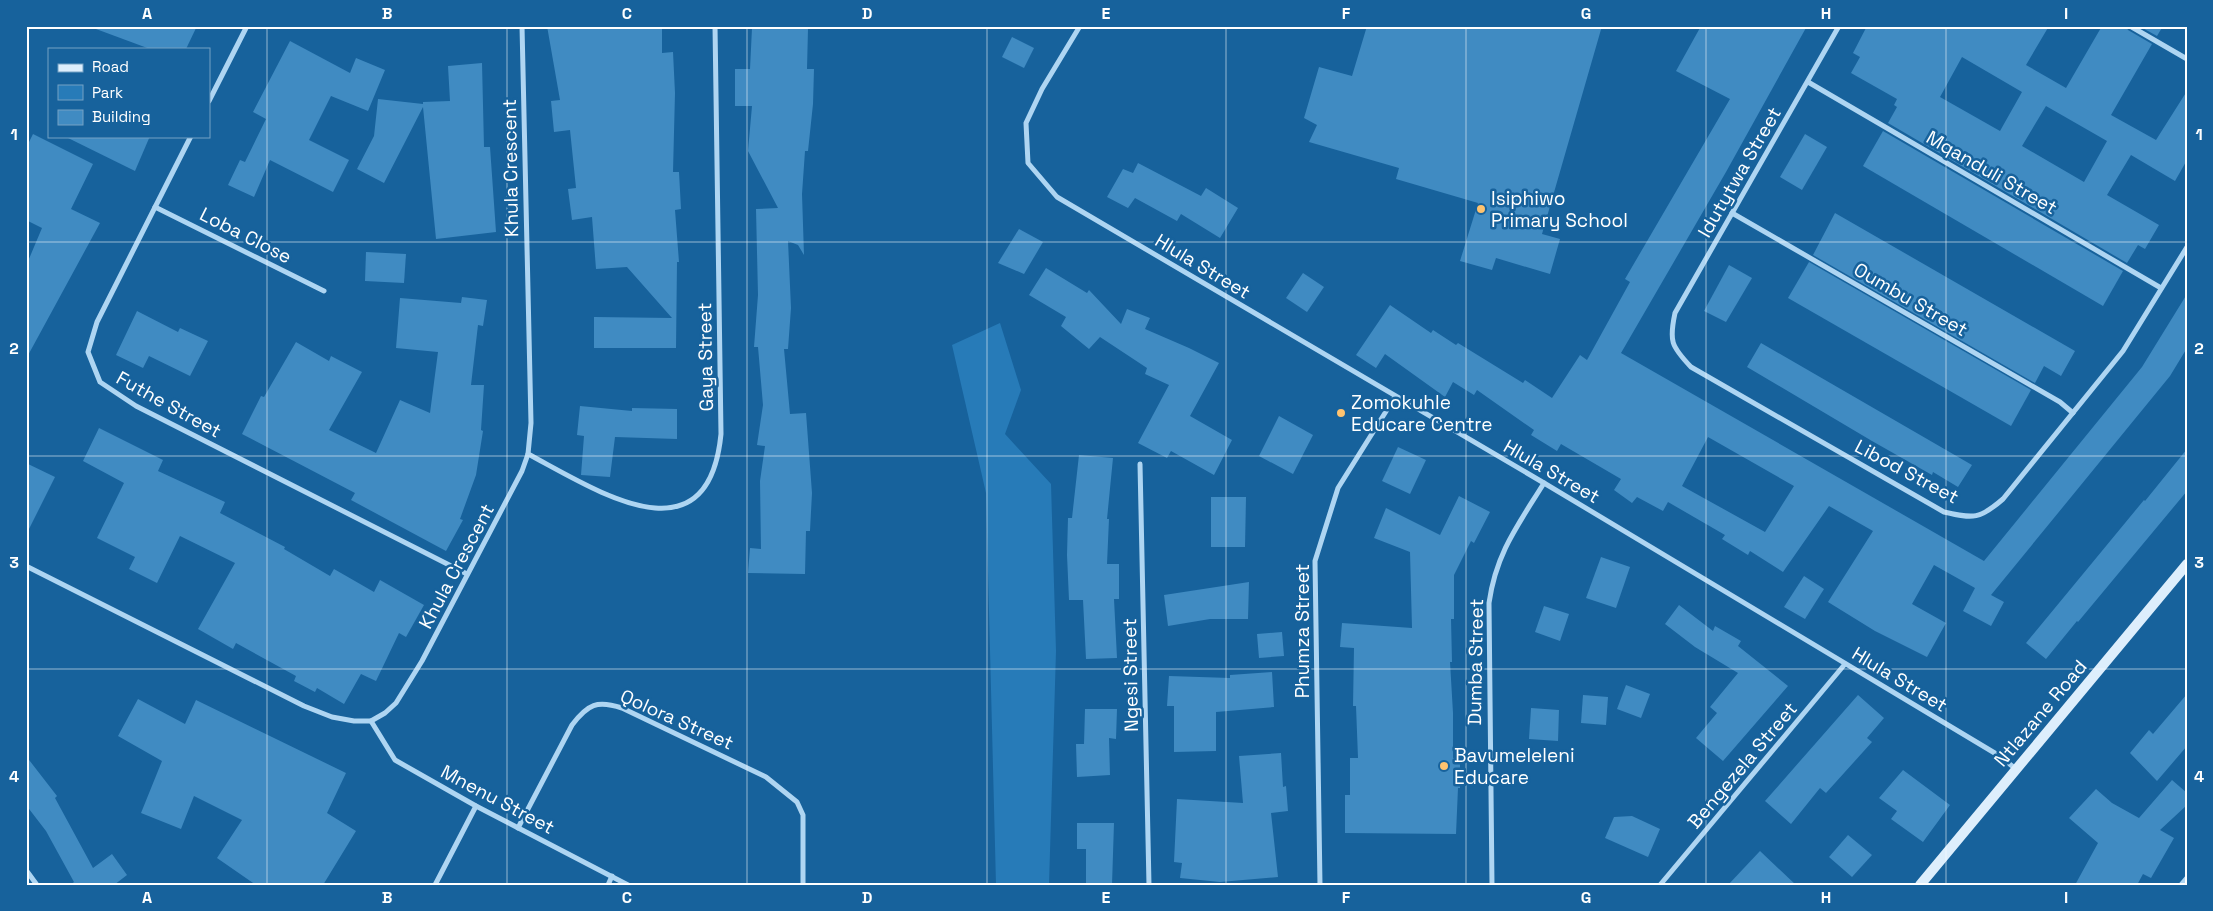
<svg xmlns="http://www.w3.org/2000/svg" width="2213" height="911" viewBox="0 0 2213 911" font-family="'Space Grotesk',sans-serif">
  <rect width="100%" height="100%" fill="#17629c"/>
  <polygon fill="#277bb8" points="1000,323 1021,390 1005,434 1051,484 1056,651 1049,885 996,885 986,493 952,345"/>
  <g fill="#408bc2" fill-rule="evenodd">
    <polygon points="96,26 197,26 186,49 150,49 96,29"/>
    <polygon points="547,26 662,26 662,53 673,52 675,93 673,172 679,172 681,209 675,210 679,262 677,262 676,348 594,348 594,317 672,318 627,267 596,269 592,217 572,220 568,189 576,188 570,130 554,132 551,101 560,100"/>
    <polygon points="1367,26 1602,26 1542,234 1560,239 1550,274 1496,258 1492,270 1460,261 1478,203 1396,179 1399,168 1309,142 1317,125 1304,118 1319,67 1352,76"/>
    <path d="M1701,26H1807L1726,172L1621,353L1984,561L2142,367L2187,294V348L2170,376L1991,595L2004,602L1991,626L1963,611L1975,588L1934,565L1912,604L1946,623L1927,657L1875,631L1828,602L1873,531L1829,506L1783,572L1750,551L1748,555L1722,539L1725,535L1668,502L1663,511L1637,497L1632,503L1614,490L1621,479L1561,444L1557,451L1531,435L1534,430L1477,390L1474,395L1453,382L1445,397L1385,354L1376,368L1356,355L1390,305L1431,333L1433,330L1456,345L1458,343L1523,383L1525,380L1552,398L1580,355L1587,360L1630,282L1625,279L1730,99L1676,71ZM1708,437L1794,486L1765,532L1682,486Z"/>
    <path d="M1867,26H2049L2026,65L2066,88L2102,26H2126L2128,30L2152,44L2111,115L2156,140L2187,91V160L2175,181L2131,155L2107,195L2159,225L2145,249L2138,245L2127,263L1888,123L1897,107L1894,105L1897,99L1851,73L1860,57L1853,53ZM1962,57L2022,92L2000,131L1940,97ZM2046,106L2107,141L2084,182L2022,146Z"/>
    <polygon points="2139,26 2163,26 2157,36"/>
    <polygon points="752,28 808,29 807,69 814,69 813,104 808,151 805,151 802,194 804,255 798,245 788,241 791,308 788,349 784,349 790,414 806,413 812,493 810,531 806,531 805,574 748,573 750,548 761,549 760,481 765,446 757,445 763,405 758,347 754,347 758,295 756,209 778,208 748,151 752,106 735,106 735,69 750,69"/>
    <polygon points="1012,37 1034,48 1024,68 1002,57"/>
    <polygon points="290,41 350,73 356,58 385,70 368,111 331,96 309,140 349,160 333,192 270,160 254,197 228,185 240,160 245,162 266,119 253,112"/>
    <polygon points="482,63 484,147 490,147 496,232 436,239 423,107 384,183 357,169 374,136 378,99 423,104 423,102 450,101 448,66"/>
    <polygon points="1883,131 2123,271 2103,306 1863,166"/>
    <polygon points="33,134 93,164 71,209 100,223 26,359 26,266 42,228 26,220 26,148"/>
    <polygon points="1805,134 1827,147 1802,190 1780,177"/>
    <polygon points="64,136 150,136 135,171"/>
    <polygon points="1138,163 1201,196 1206,188 1238,208 1220,238 1181,214 1177,221 1135,198 1128,208 1107,197 1123,169 1133,173"/>
    <polygon points="1835,213 2075,351 2061,376 2044,366 2035,383 1813,255"/>
    <polygon points="1019,229 1043,242 1024,274 998,263"/>
    <polygon points="366,252 406,254 404,283 365,281"/>
    <polygon points="1809,262 2031,390 2011,426 1788,298"/>
    <polygon points="1729,265 1752,278 1726,322 1704,311"/>
    <polygon points="1046,268 1087,293 1089,290 1121,324 1127,309 1150,318 1145,329 1189,348 1219,363 1190,416 1232,440 1214,475 1171,451 1167,458 1138,443 1169,385 1145,374 1147,368 1100,337 1089,349 1061,326 1066,317 1029,295"/>
    <polygon points="1303,273 1324,287 1307,312 1286,298"/>
    <polygon points="462,297 487,300 483,326 478,325 471,385 484,385 481,430 483,431 476,475 460,519 463,520 446,551 351,500 355,493 242,434 261,396 264,397 296,342 329,361 331,356 362,372 329,430 376,453 400,400 430,413 438,352 396,348 400,298 461,303"/>
    <polygon points="137,311 178,332 180,328 208,341 190,376 149,356 143,368 116,355"/>
    <polygon points="1761,343 1972,465 1958,487 1933,472 1932,475 1872,441 1747,367"/>
    <polygon points="580,406 632,411 632,408 677,409 677,439 615,437 610,477 581,475 584,436 577,435"/>
    <polygon points="1279,416 1313,435 1293,474 1259,456"/>
    <polygon points="99,428 163,460 158,471 225,502 220,513 285,547 284,549 330,576 334,569 374,592 380,580 424,605 406,637 399,633 376,681 361,674 344,704 317,688 315,692 294,681 296,676 236,643 233,649 198,629 235,563 180,536 157,583 129,569 135,557 97,538 124,483 83,461"/>
    <polygon points="1398,447 1426,460 1410,494 1382,481"/>
    <polygon points="2187,449 2187,491 2078,622 2077,621 2046,659 2026,643 2144,500 2145,501"/>
    <polygon points="1079,455 1113,458 1107,519 1109,519 1107,564 1119,564 1119,599 1114,599 1117,658 1086,659 1083,600 1069,600 1067,555 1068,518 1072,518"/>
    <polygon points="26,463 55,477 26,535"/>
    <polygon points="1459,496 1490,512 1474,543 1471,541 1454,575 1454,619 1451,619 1452,662 1450,662 1453,713 1453,758 1460,757 1460,788 1458,788 1456,834 1345,833 1345,795 1350,795 1350,758 1358,758 1356,706 1353,706 1354,648 1340,647 1342,623 1412,628 1410,552 1374,538 1386,508 1440,535"/>
    <polygon points="1211,497 1246,497 1245,547 1211,547"/>
    <polygon points="1601,557 1630,567 1616,608 1586,598"/>
    <polygon points="1804,576 1824,589 1805,619 1784,607"/>
    <polygon points="1249,582 1248,619 1210,619 1168,626 1164,595"/>
    <polygon points="1679,605 1713,631 1715,626 1741,641 1738,646 1788,686 1723,761 1696,738 1717,713 1710,707 1738,673 1695,647 1665,624"/>
    <polygon points="1544,606 1569,614 1560,641 1535,632"/>
    <polygon points="1282,632 1284,656 1259,658 1257,634"/>
    <polygon points="1272,672 1274,707 1216,712 1216,751 1174,752 1174,706 1167,706 1169,676 1230,678 1230,675"/>
    <polygon points="1626,685 1650,694 1641,718 1617,709"/>
    <polygon points="2187,694 2187,746 2157,781 2130,753 2149,730 2153,734"/>
    <polygon points="1583,695 1608,697 1606,725 1581,723"/>
    <polygon points="1858,695 1884,718 1867,738 1872,742 1826,793 1820,788 1791,824 1765,801"/>
    <polygon points="138,699 185,724 196,700 346,773 327,813 356,831 323,885 256,885 217,858 242,820 194,796 181,829 141,813 162,761 118,736"/>
    <polygon points="1531,708 1559,710 1558,741 1529,739"/>
    <polygon points="1085,709 1117,709 1116,739 1109,738 1110,775 1077,777 1076,744 1084,744"/>
    <polygon points="1281,753 1283,787 1286,786 1288,811 1271,813 1278,877 1220,882 1180,878 1182,863 1174,862 1177,799 1243,803 1239,756"/>
    <polygon points="26,756 57,796 55,798 93,868 112,854 127,875 114,885 70,885 74,882 46,831 26,805"/>
    <polygon points="1903,770 1950,805 1923,842 1891,819 1897,811 1879,798"/>
    <polygon points="2172,780 2187,793 2187,805 2160,830 2174,838 2151,878 2143,874 2137,885 2075,885 2098,843 2069,818 2096,789 2112,803 2139,818"/>
    <polygon points="1632,816 1660,829 1648,857 1605,838 1614,817"/>
    <polygon points="1077,823 1114,823 1112,885 1086,885 1086,849 1077,849"/>
    <polygon points="1848,835 1872,855 1852,877 1829,857"/>
    <polygon points="1760,851 1796,885 1728,885"/>
  </g>
  <g fill="none" stroke-linecap="round" stroke-linejoin="round">
    <g stroke="#aed5f2" stroke-width="5">
      <polyline points="1080,26 1042,89 1026,123 1028,163 1057,197 1544,483 1998,755 2016,769"/>
      <path d="M1839,26L1675,313C1669,341 1671,346 1691,367L1944,512C1974,519 1980,519 2003,499L2123,351L2187,247"/>
      <polyline points="2130,26 2187,59"/>
      <polyline points="1808,82 2161,288"/>
      <polyline points="209,101 247,26"/>
      <polyline points="191,136 97,322 88,352 100,382 136,406 467,574"/>
      <polyline points="155,207 324,291"/>
      <polyline points="1732,213 2060,402 2073,413"/>
      <path d="M528,454C596,490 708,565 721,434L715,26"/>
      <polyline points="1140,464 1149,885"/>
      <polyline points="26,566 304,706 332,717 354,721 371,721 385,713 396,703 422,661 522,471 528,454 531,423 522,26"/>
      <polyline points="371,721 395,760 476,806 628,885"/>
      <path d="M518,828L572,725C588,704 597,700 622,708L766,777L797,802L803,815V885"/>
      <polyline points="26,870 37,885"/>
      <polyline points="435,885 476,806"/>
      <polyline points="608,885 612,876"/>
      <polyline points="1320,885 1315,561 1338,488 1395,397"/>
      <path d="M1492,885L1489,603C1496,553 1518,525 1544,483"/>
      <polyline points="1660,885 1845,664"/>
      <polyline points="2181,885 2187,878"/>
    </g>
    <polyline stroke="#ddeefc" stroke-width="10" points="1920,885 2187,564"/>
  </g>
  <path fill="none" stroke="#fff" stroke-width="1" stroke-opacity="0.55" d="M267,26V885M507,26V885M747,26V885M987,26V885M1226,26V885M1466,26V885M1706,26V885M1946,26V885M26,242H2187M26,456H2187M26,669H2187"/>
  <g fill="#ffc36f" stroke="#17629c" stroke-width="2">
    <circle cx="1481" cy="209" r="5"/>
    <circle cx="1341" cy="413" r="5"/>
    <circle cx="1444" cy="766" r="5"/>
  </g>
  <g text-anchor="middle" stroke-width="5" stroke-linejoin="round" paint-order="stroke">
    <g font-size="19" fill="#fff" stroke="#17629c">
      <text transform="translate(510 168) rotate(-91)" y="7">Khula Crescent</text>
      <text transform="translate(1739 172) rotate(-60)" y="7">Idutytwa Street</text>
      <text transform="translate(1992 172) rotate(30)" y="7">Mqanduli Street</text>
      <text transform="translate(246 235) rotate(27)" y="7">Loba Close</text>
      <text transform="translate(1203 266) rotate(31)" y="7">Hlula Street</text>
      <text transform="translate(1911 299) rotate(30)" y="7">Oumbu Street</text>
      <text transform="translate(705 357) rotate(-91)" y="7">Gaya Street</text>
      <text transform="translate(169 404) rotate(29)" y="7">Futhe Street</text>
      <text transform="translate(1552 471) rotate(30)" y="7">Hlula Street</text>
      <text transform="translate(1907 471) rotate(28)" y="7">Libod Street</text>
      <text transform="translate(456 566) rotate(-62)" y="7">Khula Crescent</text>
      <text transform="translate(1302 631) rotate(-90)" y="7">Phumza Street</text>
      <text transform="translate(1475 662) rotate(-89)" y="7">Dumba Street</text>
      <text transform="translate(1130 675) rotate(-91)" y="7">Ngesi Street</text>
      <text transform="translate(1900 679) rotate(31)" y="7">Hlula Street</text>
      <text transform="translate(2040 713) rotate(-50)" y="7">Ntlazane Road</text>
      <text transform="translate(677 719) rotate(24)" y="7">Qolora Street</text>
      <text transform="translate(1742 765) rotate(-50)" y="7">Bengezela Street</text>
      <text transform="translate(498 799) rotate(28)" y="7">Mnenu Street</text>
    </g>
    <g font-size="19" fill="#fff" stroke="#17629c" text-anchor="start">
      <text x="1491" y="205">Isiphiwo<tspan x="1491" dy="22">Primary School</tspan></text>
      <text x="1351" y="409">Zomokuhle<tspan x="1351" dy="22">Educare Centre</tspan></text>
      <text x="1454" y="762">Bavumeleleni<tspan x="1454" dy="22">Educare</tspan></text>
    </g>
  </g>
  <rect width="2213" height="911" fill="none" stroke="#17629c" stroke-width="55"/>
  <rect x="48" y="48" width="162" height="90" fill="#17629c" stroke="#74a1c4"/>
  <rect x="58" y="64" width="25" height="8" fill="#ddeefc" stroke="#74a1c4"/>
  <text x="92" y="72" font-size="15" fill="#ffffff">Road</text>
  <rect x="58" y="85" width="25" height="15" fill="#277bb8" stroke="#74a1c4"/>
  <text x="92" y="98" font-size="15" fill="#ffffff">Park</text>
  <rect x="58" y="110" width="25" height="15" fill="#408bc2" stroke="#74a1c4"/>
  <text x="92" y="122" font-size="15" fill="#ffffff">Building</text>
  <rect x="28" y="28" width="2158" height="856" fill="none" stroke="#fff" stroke-width="2"/>
  <g font-size="16" text-anchor="middle" font-weight="bold" fill="#fff">
    <text x="147" y="19">A</text>
    <text x="387" y="19">B</text>
    <text x="627" y="19">C</text>
    <text x="867" y="19">D</text>
    <text x="1106" y="19">E</text>
    <text x="1346" y="19">F</text>
    <text x="1586" y="19">G</text>
    <text x="1826" y="19">H</text>
    <text x="2066" y="19">I</text>
    <text x="14" y="140">1</text>
    <text x="2199" y="140">1</text>
    <text x="14" y="354">2</text>
    <text x="2199" y="354">2</text>
    <text x="14" y="568">3</text>
    <text x="2199" y="568">3</text>
    <text x="14" y="782">4</text>
    <text x="2199" y="782">4</text>
    <text x="147" y="903">A</text>
    <text x="387" y="903">B</text>
    <text x="627" y="903">C</text>
    <text x="867" y="903">D</text>
    <text x="1106" y="903">E</text>
    <text x="1346" y="903">F</text>
    <text x="1586" y="903">G</text>
    <text x="1826" y="903">H</text>
    <text x="2066" y="903">I</text>
  </g>
</svg>
